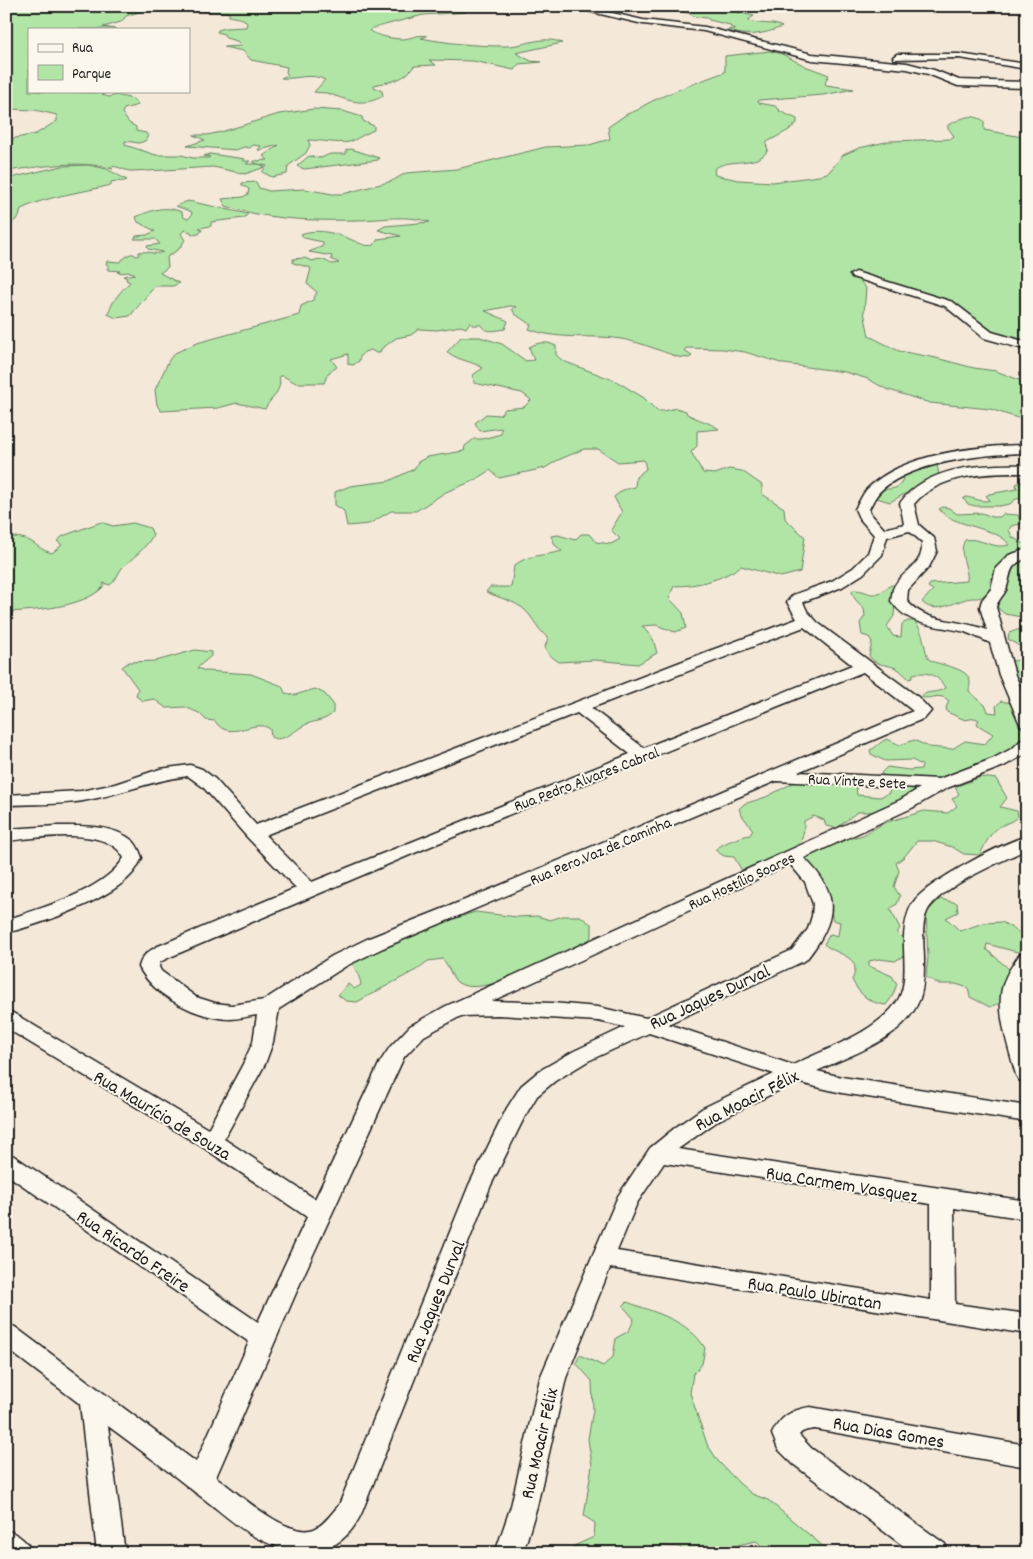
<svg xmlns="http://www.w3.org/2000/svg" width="1033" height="1559" viewBox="0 0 1033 1559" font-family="Dekko,sans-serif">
  <rect width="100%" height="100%" fill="#f4e8d9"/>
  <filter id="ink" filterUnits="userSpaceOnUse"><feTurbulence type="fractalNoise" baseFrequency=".02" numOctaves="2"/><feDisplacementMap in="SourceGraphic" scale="10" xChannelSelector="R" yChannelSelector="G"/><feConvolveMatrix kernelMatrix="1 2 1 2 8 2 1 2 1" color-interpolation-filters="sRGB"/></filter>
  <g filter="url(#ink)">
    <g fill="#b1e5a6" stroke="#668061">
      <path d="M19,6H115L143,9L139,12L126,16L121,22L103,27L116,29H29V91L96,93L109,91L102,95L109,97L116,95L133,99L138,105L124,109L122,113L129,123L136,127V131L146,133L148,136L145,141L139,143L125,141V145L156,155H181L193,158H208L210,157L204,156L210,154L245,159L242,161H250L246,164H260L265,167L245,174L213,167L148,171C141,170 137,171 130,171C122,170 118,165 109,167L113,169C78,159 41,167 6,171V140L36,134L57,121V115L35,110L6,109V8Z"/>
      <path d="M159,6H460L459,10L466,12L423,15L373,28L369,31C379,36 392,39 404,39C412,38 418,34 427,36L421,38C446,43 475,46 504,46C524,47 542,34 562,43L516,53L531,61L542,62L519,64L514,70L473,61L429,60L436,65L414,66C404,81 391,81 374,85V87L382,91L383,96C364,107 349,101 330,94C325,92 319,93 314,92L325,80C311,72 296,80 281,78L288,75L286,72L287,67L251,60L243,51L224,47L242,46L237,41L226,38L224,34L217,32L218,30L225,28L246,27L247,23L243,19L229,16V12L196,11Z"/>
      <path d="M647,6H711L754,16L748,20C759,26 772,21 782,27C764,34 746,38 728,30L735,29L730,27V25L709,20L708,18L696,17L688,13Z"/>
      <path d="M770,51L782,54L805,66L829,75L825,82L826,85L854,89L823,95L759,100L758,102L759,103L775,106L780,110L779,111L797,119V123L789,130L767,142L766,144L768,150C757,168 729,157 714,169L715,175L738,180L773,182L819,176L829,172L843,155L859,148L890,141L950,139L954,136L948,128V125C961,119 970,112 984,121V130L1022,137L1025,144L1027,143V340L1009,339L994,336L950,304L853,274L866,288L864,312L869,336L899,351L936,358L974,368L996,371L1027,383V421L990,409L930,403L886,389L868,379L845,372L784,364L745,352L723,349L686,348L684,351L692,356L689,358L678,357C658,350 635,340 614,338C585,335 557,340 529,329L531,325L515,314L512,309L517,307L510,306L485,311L508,321L505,329C496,330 486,334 481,325H472L470,322L466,328L461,326L437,330L419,329L411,335L396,338L381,349L380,353H376L371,350C363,352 361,353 359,361L353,365L348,364V354L331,359L337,367L328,373L324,383H296L283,376H279C283,391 271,397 265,409L237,403L218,408L161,411L157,405L155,390L169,360L175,353L197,343L299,315L301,306L313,300L317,292L307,284L311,268L293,263V259L304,258L313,261C321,257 325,261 332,264L339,263L331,259L332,256L309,252L323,246V242L304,238L301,234C317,228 336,233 352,240C360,243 365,247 374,245L378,239L401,236L378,230L385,226L430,222C406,214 381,220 356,220C314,221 267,220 226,206L222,199L243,197L248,194L249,189L242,185V183L256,182L259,188L269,191L305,189L332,194H343L392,181L406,173L457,169L546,147L589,145L610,139L608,127L627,114L638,110C643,102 711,77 725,72V56Z"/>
      <path d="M314,109L343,111L362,117L363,121L374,126V130C366,133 356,140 349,142C338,144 320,140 308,140L310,145L306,153L288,166L287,174L272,177L262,172L267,166L254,163V161L268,160L263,156L279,145L260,150H258L261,146L253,145L250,148L244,147L236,150L187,146L205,140L193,135H207L221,132L279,114Z"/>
      <polygon points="351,149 379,158 378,160 313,168 304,169 297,166 309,156 321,158 330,154 346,154 346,150"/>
      <path d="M88,165L107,169L127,180C121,183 116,180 111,182V185C81,193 50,195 21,209L19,217L6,228V179L62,166Z"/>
      <path d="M188,201L248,214L244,218L211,222V226L199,228L202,230L199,234L192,235L191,232L184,230L181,234L185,240L179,249L167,257L168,267L160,273L179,283L173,286H155L130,316L116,318L108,314C112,301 120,292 130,282L126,280L127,278L123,276L135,274C131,270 123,274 117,272L120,271L108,270L107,268L110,266L106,264L107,261L119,262L130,254H134L136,256L139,255V252C148,250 154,256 163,252L148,249L147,246L160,244L155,239H134L136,236L147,235L155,231L138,222L136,217C152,210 165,205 182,212L183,217L188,219L191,216L192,212L176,206Z"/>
      <path d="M461,337H480L502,344L526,361L534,360L529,347C539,342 546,341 556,346V355L563,361L616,381L644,398L657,411H664L676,408L686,411L687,414C698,420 709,422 719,429L697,431V446L691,452L703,473L715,474L729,469L742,471L762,485V494L784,508L785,519L805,537L800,572L781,577L741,566C722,580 697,586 674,586L669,598L683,613L686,628L675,632L656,625L642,626L653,639L657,653L638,664L595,660L559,662L549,655L545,647L548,638C538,630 534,619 525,610C515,601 499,598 486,592L490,587H511L514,566C527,554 545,556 562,551L555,545L551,536L558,535L575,540L581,534H589L596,542L611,544L620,539L611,530L622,512L614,497L623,490L635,487L636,477L646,469L644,460L618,462L598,449H584L558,460L545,468L499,478L490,470L473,481L446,492L416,511H391L369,524L347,526L344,511L335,505V492L350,486L389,481L414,469L418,462L427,457L464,451L465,446L474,439H482L501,434V428L480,431L475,423L486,414L500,415L505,409L524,407L531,400L522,393L474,383L473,375L483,368C469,360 462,362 447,352Z"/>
      <path d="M928,465H937L939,475L890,502L873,497L879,489C896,489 900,490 905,472Z"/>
      <path d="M1024,481L1027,482V498L1016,499L1010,504L999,506H975L968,504L963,499L966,497C975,498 982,503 990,500L986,496L989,494L1017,489L1016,484Z"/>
      <path d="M943,507L949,508L957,514L982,513L992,517H1000L1003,514L1018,515L1020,520L1025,523L1011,526L1009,530L1012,537L1026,545L1027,549L1014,554L990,580L991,589C979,603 976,595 963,600C951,604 933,614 922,602L933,590L928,587L930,584L967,581C969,567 957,554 965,540C981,537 993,550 1009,545C1000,527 951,527 939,509Z"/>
      <path d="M101,522L113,526L133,523L150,528L153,535C146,548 134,557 124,566C118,571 118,579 110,585L103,583L104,586C86,607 33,611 6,612V537C14,537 23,537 30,541C40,547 41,550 52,553L62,545L57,541L63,536Z"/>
      <path d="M1025,560L1027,561V569L1021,574L1022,579L1027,582V618L1005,614L998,608C995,597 1003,570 1013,563C1016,561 1021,561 1025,560Z"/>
      <path d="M891,585L896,586L894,616L887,626L893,636L901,637L902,624L908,621H914C926,633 924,656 930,660C940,666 970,667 970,683C970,685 969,688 969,691L986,706L988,712L997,713L996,706L1001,701L1011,703C1018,716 1029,733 1019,747L988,762L939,780L886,778L881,773L887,767L909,770L921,769L922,765L912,760L885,761L871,754L870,750C877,748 880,741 887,739L900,745L914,740L929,747L952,749L965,741L985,744L993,734L978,725L977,723L979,720L975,718L965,720L947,712L946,708L949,701C941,693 933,698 924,698L921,696C928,690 937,694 945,688C938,675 928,671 913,674L912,678L909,679C904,675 902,671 896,668C884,663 878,667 869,656L872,642L869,637L862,635L860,623L865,616L864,609L855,599L852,592L853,590C873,590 869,602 891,585Z"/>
      <polygon points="1017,630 1027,630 1027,673 1023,680 1017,681 1012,678 1010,660 1015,661 1025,657 1024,649 1008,639 1009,633"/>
      <path d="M195,650L211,652V656L197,668L206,671L251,674L282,686L285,693L295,695L315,689L325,694L333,704V713C325,721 317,720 307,724C297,728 283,744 271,737L270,729C255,717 229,744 215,721L206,720L199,713L185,707L166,708L154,699L143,701L136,696L138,689L122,667L129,662L156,661Z"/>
      <path d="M981,777L996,779L1007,798L1000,807L1017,811L1018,816C1013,822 1008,822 1001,826C990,832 985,844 980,855L964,854L952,847L932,841H917L904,857L896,863L899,871L894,887L900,896L897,904L890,909L900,928L897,933L905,941V955L895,961L879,959L869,961V966L892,976L897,984L892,997L886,1005C869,1003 860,995 852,980C864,955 837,956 824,944L830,934L838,936L840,922L833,920L823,879L805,860L806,856L832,843L863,835L884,823L924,811L948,813L957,806L952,799L959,794L955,787Z"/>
      <path d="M799,780L856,785L857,795L880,797L889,793L890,785L913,788L915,791L903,800L873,812H857L837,828L826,826L824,820L814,816L804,821C804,827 804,835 801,841C797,849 760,864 749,871L741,869L734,857L724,856L715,850C720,844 742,836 750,835L753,830L741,814L739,809L744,804L766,797Z"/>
      <polygon points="940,899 957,903 958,912 946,918 960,931 983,923 1002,922 1023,935 1023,947 1017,952 987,944 986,949 1009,969 1000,1003 990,1007 970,997 968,988 956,984 939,984 926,977 928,957 926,913"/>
      <path d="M475,912L517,917L537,916L550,920L563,916H580L592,925V935L585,946C561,956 479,1001 457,982C452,978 448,965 443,959L428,961L416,970L357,1002L346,1001L338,995L348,984L354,989L361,985C360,975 354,970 352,960L447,921Z"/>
      <path d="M627,1302C656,1313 688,1320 705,1348L702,1364L693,1374L690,1393L707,1444L718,1461L739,1483L752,1494L768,1500L831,1553H771L756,1541L738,1545L732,1553H683L680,1547L662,1546L652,1553H572L574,1546L594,1537L595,1523L584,1516L592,1465L588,1439L593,1410L592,1381L576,1363L580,1355L603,1366L613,1357L616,1338L629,1331L634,1319L623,1306Z"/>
    </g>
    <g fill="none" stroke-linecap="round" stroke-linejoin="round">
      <g stroke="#1c1c1c" stroke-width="3">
        <g id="minor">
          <polygon points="566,6 582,6 643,20 705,27 812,54 907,63 934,70 959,80 1027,82 1027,88 958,86 928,74 907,69 812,60 704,31 643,24"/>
          <polygon points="897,54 959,54 1027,64 1027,69 959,58 894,59 893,57"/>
          <polygon points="856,272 953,302 992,332 1027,342 1027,350 984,338 945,306 852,277 850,275"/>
          <path d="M1027,445V453C986,454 904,462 877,495C874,499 871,505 869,509L871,514L884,529L904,524L900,503C927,465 985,464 1027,465V473C989,473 940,473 914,504L919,525L934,538L937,551L929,567L908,590L907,601C926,624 961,619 987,630L980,607L982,600L991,589L996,568L1009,555L1027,549V558C1007,566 1012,573 1006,590C1003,596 998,600 996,607L1015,675L1027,702V727L1021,726L1019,722L999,675L990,643C982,639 973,635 965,632C937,625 909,627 891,601C892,597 892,592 893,589C901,570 924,568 922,542L909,531L887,537L882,555L863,574L842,587L803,602L807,611L818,623L918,697L931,711L925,718L798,772L939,779L992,759L1013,748L1021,740L1027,739V753L1004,766L947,788L912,808L804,858C842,894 837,921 806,960L668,1024L793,1065C825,1049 875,1033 896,1003C909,986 903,956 904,936C905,923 907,910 915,900C930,881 1002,843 1027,836V849C1001,862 946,884 929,908C920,922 924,945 924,960C924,973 924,986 920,998C905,1039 852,1054 817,1071L842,1077L1027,1106V1122L842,1093L796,1082L719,1120L678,1149L1027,1201V1219L954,1208L955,1304L1027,1314V1334L610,1268L566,1378L537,1506L523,1553H495L511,1506L540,1378L618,1196L650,1148L676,1127L703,1108L774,1074L649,1033L588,1061L555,1081L537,1096L525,1116L491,1185L362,1512C341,1559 299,1559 257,1538C236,1527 216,1507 196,1493C167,1470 138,1448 108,1426L125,1553H97L80,1404L6,1348V1324L15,1327L196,1462L249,1342L6,1174V1154L14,1156L258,1322L307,1217L204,1148L6,1028V1011L13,1013L208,1129L243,1064L253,1042L257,1015C249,1016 239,1019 230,1019C198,1018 154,997 139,967C142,956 146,953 156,947L296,888L247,837L203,787L188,776C152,780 119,795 83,801C58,805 31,804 6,805V795L81,791L115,784L160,769L190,765L202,769L215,779L256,825L709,651L797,619L787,602L793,595L832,581L853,568L868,553L874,535L859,518L855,509C859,503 862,495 867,489C903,453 978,446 1027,445ZM804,627L852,665L644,748L591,708ZM863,672L913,711L475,896L369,938L332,956L264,1000L232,1005L215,1003L196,997L161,971L159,967L160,962L170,957L431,846ZM577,713L630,754L312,882L265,835ZM776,781L920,788L900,800L446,1006L410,1026L390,1047L380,1062L315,1199L224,1139L265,1064L273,1042L279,1009L346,966L383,948ZM790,864L805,882L813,904L812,916L808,929L792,950L646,1018L598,1007L552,1003L492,1001ZM498,1015L598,1021L625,1027L574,1051L539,1071L521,1086L507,1108L469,1185L339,1505C332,1513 324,1525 314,1529C287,1539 237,1492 216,1477L306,1270L404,1057L424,1036L461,1016ZM664,1163L931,1204V1300L617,1251L637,1203Z"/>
          <path d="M57,826C81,826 113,824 133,841C137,845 140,852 142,858C139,863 136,870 132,874C108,901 41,924 6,933V920C43,907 102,892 124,858C108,825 37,838 6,841V829Z"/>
          <path d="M1027,953V975L1021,993L1023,1016L1027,1036V1083L1019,1080L1016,1075C1009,1049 994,1007 1004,982C1007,972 1014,963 1020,954Z"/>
          <path d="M810,1407L1027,1445V1467L815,1429C808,1430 803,1430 799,1435L811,1448L945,1544L949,1553H913L793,1464L778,1449L772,1434C780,1417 791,1410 810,1407Z"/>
          <path d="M6,1530C18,1534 27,1541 33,1553H6Z"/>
        </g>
      </g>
      <use href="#minor" fill="#fbf7ec" fill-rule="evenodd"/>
    </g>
  </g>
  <g text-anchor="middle" stroke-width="4" stroke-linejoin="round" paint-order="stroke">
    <g font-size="16" fill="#1c1c1c" stroke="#fbf7ec">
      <text transform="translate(586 778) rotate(-21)" y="6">Rua Pedro Alvares Cabral</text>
      <text transform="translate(857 780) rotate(3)" y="6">Rua Vinte e Sete</text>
      <text transform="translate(600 850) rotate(-23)" y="6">Rua Pero Vaz de Caminha</text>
      <text transform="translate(741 880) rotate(-25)" y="6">Rua Hostílio Soares</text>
    </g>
    <g font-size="19" fill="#1c1c1c" stroke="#fbf7ec">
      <text transform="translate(709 996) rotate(-25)" y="7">Rua Jaques Durval</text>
      <text transform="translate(746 1099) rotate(-27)" y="7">Rua Moacir Félix</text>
      <text transform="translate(163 1114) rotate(31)" y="7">Rua Maurício de Souza</text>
      <text transform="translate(842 1183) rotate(9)" y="7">Rua Carmem Vasquez</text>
      <text transform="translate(134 1250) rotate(34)" y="7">Rua Ricardo Freire</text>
      <text transform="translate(815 1292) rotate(9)" y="7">Rua Paulo Ubiratan</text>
      <text transform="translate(434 1301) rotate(-68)" y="7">Rua Jaques Durval</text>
      <text transform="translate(889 1431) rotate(10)" y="7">Rua Dias Gomes</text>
      <text transform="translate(538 1443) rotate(-77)" y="7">Rua Moacir Félix</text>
    </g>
  </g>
  <rect width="1033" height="1559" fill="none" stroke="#fbf7ec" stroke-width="25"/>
  <rect x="12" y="12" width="1008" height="1534" fill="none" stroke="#1c1c1c" stroke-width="2" filter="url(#ink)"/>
  <rect x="28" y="28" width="162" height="65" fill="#fbf7ec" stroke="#a29f99"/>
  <rect x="38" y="44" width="25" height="8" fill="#fbf7ec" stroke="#a29f99"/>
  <text x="72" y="52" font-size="15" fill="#1c1c1c">Rua</text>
  <rect x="38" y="65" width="25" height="15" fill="#b1e5a6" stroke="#a29f99"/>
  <text x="72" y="78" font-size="15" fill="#1c1c1c">Parque</text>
</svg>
